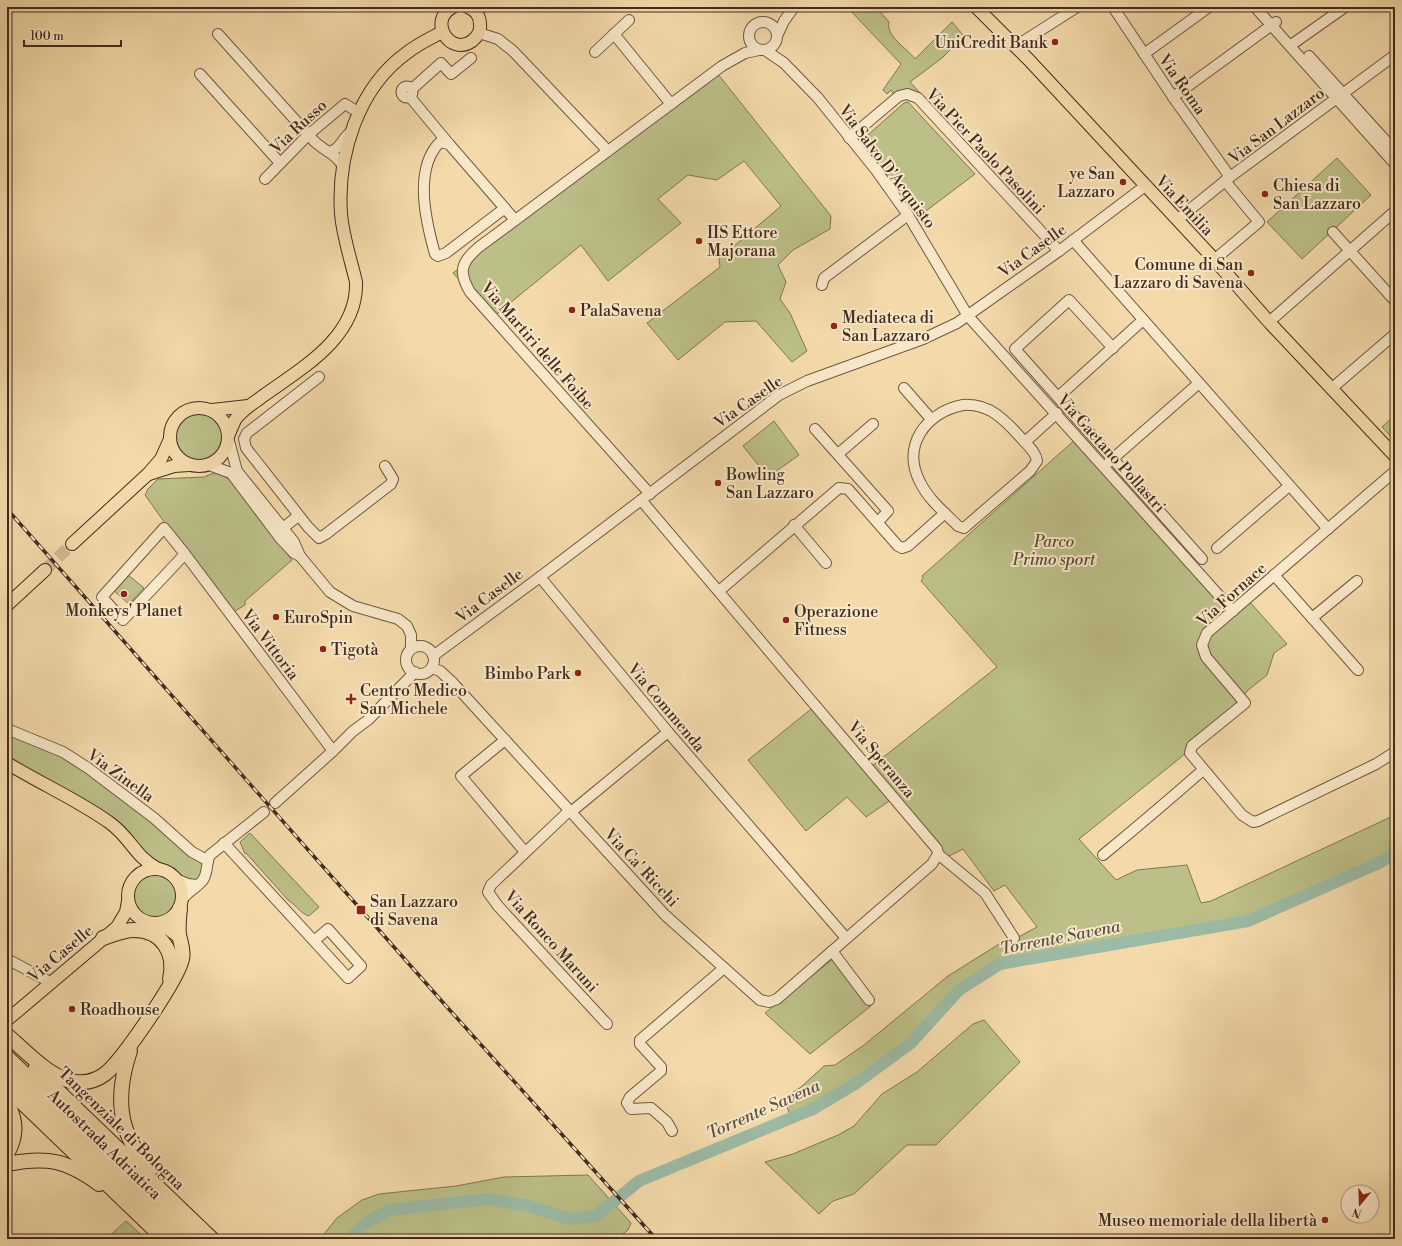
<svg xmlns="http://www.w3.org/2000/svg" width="1402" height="1246" viewBox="0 0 1402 1246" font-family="'Libre Bodoni',serif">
  <rect width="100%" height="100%" fill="#f4daab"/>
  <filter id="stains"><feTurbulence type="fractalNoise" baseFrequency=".005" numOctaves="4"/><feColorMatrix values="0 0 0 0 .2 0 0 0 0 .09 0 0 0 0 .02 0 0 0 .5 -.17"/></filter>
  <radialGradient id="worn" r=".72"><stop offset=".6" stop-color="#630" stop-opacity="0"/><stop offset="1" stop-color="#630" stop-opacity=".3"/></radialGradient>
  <g fill="#bcbf88" stroke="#807653">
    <path d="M847,7H876L889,22C886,37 907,48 915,59L952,22L964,36L942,58L910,82L921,94L910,90L894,95L891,90L887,94L883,90L901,64Z"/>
    <polygon points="717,73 831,216 830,229 793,250 778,265 786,282 780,299 790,313 807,351 792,362 756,321 725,322 678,360 647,323 720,267 719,259 781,206 744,161 717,180 688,175 658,199 681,223 608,281 581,245 493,317 453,273"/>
    <polygon points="908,102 975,174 918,217 861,141 904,103"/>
    <polygon points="1337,158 1371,195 1302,259 1267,222"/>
    <circle cx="199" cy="437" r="23"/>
    <polygon points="1395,415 1395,441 1382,427"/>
    <polygon points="774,421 799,455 768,477 743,446"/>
    <polygon points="1078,437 1234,613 1249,601 1287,644 1274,653 1267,675 1247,691 1239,702 1180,758 1079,839 1116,880 1137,870 1187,865 1201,903 1211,901 1395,815 1395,853 1381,862 1248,921 1000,964 959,990 911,1043 858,1082 813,1109 791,1118 784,1098 801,1087 824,1066 835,1065 864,1045 948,976 999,944 1011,941 1037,927 1005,885 994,891 963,849 947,857 895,797 866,817 847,797 806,831 748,760 816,705 871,767 997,667 921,581 923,578 922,576"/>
    <polygon points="220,473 231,481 292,560 245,601 245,605 230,614 145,495 148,489 158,479 204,477 211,474"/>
    <polygon points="127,574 144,588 129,604 113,590"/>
    <polygon points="7,729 63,752 207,860 200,883 176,879 163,870 125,837 7,763"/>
    <path d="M250,833L319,907L309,916C301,914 295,904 288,900L246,853L245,854L240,842Z"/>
    <circle cx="155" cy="896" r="22"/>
    <polygon points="834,958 871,1006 810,1054 765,1013"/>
    <polygon points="984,1020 1020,1062 936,1145 907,1145 854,1194 833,1201 819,1214 765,1162 793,1154 838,1135 854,1126 882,1094 917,1072 973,1024"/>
    <polygon points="588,1175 631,1223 628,1230 616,1239 512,1239 501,1235 447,1235 427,1239 320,1239 337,1218 362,1200 379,1194 456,1186 504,1177"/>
    <polygon points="126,1221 146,1239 106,1239"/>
  </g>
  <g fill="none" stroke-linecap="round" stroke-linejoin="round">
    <polyline stroke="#9cbba6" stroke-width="12" points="350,1239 363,1225 389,1210 488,1199 529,1206 569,1219 596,1216 639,1181 813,1109 858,1082 911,1043 959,990 1000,964 1248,921 1381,862 1395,853"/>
    <polyline stroke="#d1b78f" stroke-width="12" stroke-dasharray="12 6" stroke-linecap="butt" points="45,570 72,544"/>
    <g stroke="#6f5841" stroke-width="12">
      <g id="minor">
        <polyline points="1113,7 1173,97 1230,177"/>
        <polyline points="1255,7 1395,164"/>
        <circle cx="763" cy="36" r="14"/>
        <polyline points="479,33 498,39 513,51 608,151"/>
        <path d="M218,34L314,141C324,151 337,154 343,167"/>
        <polyline points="614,34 671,104"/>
        <polyline points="777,36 784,21 794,7"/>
        <polyline points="1291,45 1345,7"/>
        <polyline points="1016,46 1077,7"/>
        <polyline points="765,50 784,63 818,98 876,170 908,215 968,316 1233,611"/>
        <polyline points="595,52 629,20"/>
        <polyline points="1144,54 1209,7"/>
        <polyline points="1309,56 1395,151"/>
        <polyline points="200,74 280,163"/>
        <circle cx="407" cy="92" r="5.5"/>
        <polyline points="412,89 441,63 451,74 471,58"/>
        <polyline points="410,97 449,144"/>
        <polyline points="1173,97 1276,22"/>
        <polyline points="849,138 899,96 907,94 918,98 1059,251"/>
        <path d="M329,152C341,149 342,138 351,132"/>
        <polyline points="265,179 308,135 345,104 353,109"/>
        <path d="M505,208L446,253L438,256L435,254C426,222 413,169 440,142L449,144L515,220"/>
        <polyline points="1177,220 1230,177 1395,55"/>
        <polyline points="1333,232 1395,301"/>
        <polyline points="1073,240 1328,529"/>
        <polyline points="1214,260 1259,222 1225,181"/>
        <polyline points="822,285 824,278 908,215"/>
        <polyline points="1269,322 1395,211"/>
        <polyline points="1113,348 1069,300 1015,349 1202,559"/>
        <polyline points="319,377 247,433 244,439 246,448 308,527 319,538 326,534 391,484 393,479 385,466"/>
        <polyline points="904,388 931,419"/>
        <polyline points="1331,389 1395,334"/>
        <polyline points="1058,397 1143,320"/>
        <path d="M963,405C990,403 1006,421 1023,440C1028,446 1036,452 1037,461L1030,471L964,528L958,526C945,513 928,499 920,482C901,446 926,412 963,405Z"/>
        <polyline points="815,429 888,511 878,522"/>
        <polyline points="229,441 237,471 294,542 300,556 330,592 353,606 398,619 407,626 411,635 411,649"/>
        <polyline points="1025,442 1057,413"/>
        <polyline points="838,454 873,424"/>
        <polyline points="1109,462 1199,383"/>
        <polyline points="209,465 231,473 280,538 294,553 300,556"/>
        <polyline points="1395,471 1207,633 1202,645 1206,657 1245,703 1192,746 1190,753 1242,815 1253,822 1258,821 1376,764 1395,752"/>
        <path d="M650,494L470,292C458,272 461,262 479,247L722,66L745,53L759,50"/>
        <polyline points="794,525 826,563"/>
        <polyline points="283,528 298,516"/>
        <polyline points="1217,548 1289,486"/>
        <polyline points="185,554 123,620 102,597 164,528 185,554 333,751"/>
        <polyline points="1274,575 1358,670"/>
        <polyline points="540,577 668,732 846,938"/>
        <polyline points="719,591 839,488 848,489 898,546 902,548 908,546 945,513"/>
        <polyline points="1312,618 1357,581"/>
        <circle cx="420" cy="660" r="14"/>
        <polyline points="433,656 540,577 779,395 807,381 923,339 957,323 1059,251 1145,186"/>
        <polyline points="432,668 440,671 453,683 665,915 760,1000 769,1002 777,999 932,864 938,854 937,849 641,500"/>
        <polyline points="7,729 63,752 88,768 154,818 192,852 207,860"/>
        <polyline points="505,740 461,776 525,852"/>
        <polyline points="275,803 333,751 353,731 368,720 415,672"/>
        <polyline points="569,811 491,885 488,892 498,906 607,1024"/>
        <polyline points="571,812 668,732"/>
        <polyline points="224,843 348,978 361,966 328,929 314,941"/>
        <polyline points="938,854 985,893 1014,938"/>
        <path d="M1103,855C1137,827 1170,799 1203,770"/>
        <polyline points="176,879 188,884 197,885"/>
        <path d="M182,900C188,891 197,888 203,880C208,873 206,863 210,855L264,812"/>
        <polyline points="832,951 869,1000"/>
        <polyline points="7,959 50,982"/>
        <polyline points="672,1131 667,1122 651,1108 631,1109 627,1103 630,1097 661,1071 661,1067 640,1044 640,1040 724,968"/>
      </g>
    </g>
    <g stroke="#432c1e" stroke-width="14">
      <g id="major">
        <path d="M453,7C427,20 450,57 472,41C477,37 481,31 480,24C480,16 475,10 468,7"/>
        <polyline points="976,7 1029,60 1213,258 1269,322 1395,456"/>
        <circle cx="199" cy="437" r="29"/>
        <polyline points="212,410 248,406"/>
        <path d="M229,434C231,429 233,424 235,420C242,409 253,404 263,396C302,368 358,337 356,282C351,260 343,237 341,214C337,155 358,87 408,52C418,44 431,38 442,32"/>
        <polyline points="149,474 174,466 189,465"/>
        <polyline points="72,544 148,474 161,459 170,439"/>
        <polyline points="7,605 45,570"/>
        <path d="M7,763C41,784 78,800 110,823C131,838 134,856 158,869"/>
        <circle cx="155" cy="896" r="27"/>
        <polyline points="7,1020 117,927 126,912 128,901"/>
      </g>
    </g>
    <g stroke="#432c1e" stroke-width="16">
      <g id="highway">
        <polyline points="157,924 170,929 179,936"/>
        <path d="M103,938C113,935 123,930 134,930C162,930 176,953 170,979"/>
        <path d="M7,1035C26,1051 50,1079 76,1082C86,1083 97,1080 105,1074C122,1061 178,979 182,959C184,950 181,944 179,935C178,926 179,917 180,908"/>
        <path d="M130,1051C115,1096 117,1134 151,1169"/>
        <polyline points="7,1057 198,1239"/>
        <polyline points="35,1069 212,1239"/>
        <polyline points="7,1074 179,1239"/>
        <polyline points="7,1088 164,1239"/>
        <path d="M7,1103C17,1121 17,1136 7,1154"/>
        <path d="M7,1164C47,1156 66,1160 99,1184"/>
      </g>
    </g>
    <use href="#minor" stroke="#f8e7c8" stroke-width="10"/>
    <use href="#major" stroke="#f4daab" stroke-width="12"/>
    <use href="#highway" stroke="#f4daab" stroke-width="14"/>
    <g stroke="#432c1e" stroke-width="3.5">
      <polyline id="rail" points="7,509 447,1007 656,1239"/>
    </g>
    <use href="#rail" stroke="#f8e7c8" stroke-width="2" stroke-dasharray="6" stroke-linecap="butt"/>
  </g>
  <g fill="#8f2418" stroke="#f8e7c8" stroke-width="1.5">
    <circle cx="1055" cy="42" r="4"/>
    <circle cx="1123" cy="182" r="4"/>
    <circle cx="1265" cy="194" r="4"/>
    <circle cx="699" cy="241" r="4"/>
    <circle cx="1251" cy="273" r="4"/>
    <circle cx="572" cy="310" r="4"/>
    <circle cx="834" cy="326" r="4"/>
    <circle cx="718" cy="483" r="4"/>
    <circle cx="124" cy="594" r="4"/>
    <circle cx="276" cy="617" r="4"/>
    <circle cx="786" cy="620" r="4"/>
    <circle cx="323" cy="649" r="4"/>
    <circle cx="578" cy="673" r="4"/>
    <path d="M349 693h4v4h4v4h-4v4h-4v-4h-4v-4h4z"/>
    <rect x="356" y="905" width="10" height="10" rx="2"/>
    <circle cx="72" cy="1009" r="4"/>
    <circle cx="1325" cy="1220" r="4"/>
  </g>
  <g text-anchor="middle" stroke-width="4" stroke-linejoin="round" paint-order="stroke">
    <g font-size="16" fill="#432c1e" stroke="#f8e7c8" text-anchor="start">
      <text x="1047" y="48" text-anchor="end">UniCredit Bank</text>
      <text x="1115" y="179" text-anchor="end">ye San<tspan x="1115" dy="18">Lazzaro</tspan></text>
      <text x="1273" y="191">Chiesa di<tspan x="1273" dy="18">San Lazzaro</tspan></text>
      <text x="707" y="238">IIS Ettore<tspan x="707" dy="18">Majorana</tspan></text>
      <text x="1243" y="270" text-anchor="end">Comune di San<tspan x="1243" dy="18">Lazzaro di Savena</tspan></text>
      <text x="580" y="316">PalaSavena</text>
      <text x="842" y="323">Mediateca di<tspan x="842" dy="18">San Lazzaro</tspan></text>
      <text x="726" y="480">Bowling<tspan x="726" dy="18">San Lazzaro</tspan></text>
      <text x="124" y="616" text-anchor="middle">Monkeys' Planet</text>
      <text x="794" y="617">Operazione<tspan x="794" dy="18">Fitness</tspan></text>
      <text x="284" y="623">EuroSpin</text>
      <text x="331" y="655">Tigotà</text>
      <text x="570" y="679" text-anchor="end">Bimbo Park</text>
      <text x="360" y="696">Centro Medico<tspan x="360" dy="18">San Michele</tspan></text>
      <text x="370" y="907">San Lazzaro<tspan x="370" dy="18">di Savena</tspan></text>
      <text x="80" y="1015">Roadhouse</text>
      <text x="1317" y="1226" text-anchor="end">Museo memoriale della libertà</text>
    </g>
    <g font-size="16" fill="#432c1e" stroke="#f8e7c8">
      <text transform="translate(1183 84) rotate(55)" y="6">Via Roma</text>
      <text transform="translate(1276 125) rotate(-37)" y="6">Via San Lazzaro</text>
      <text transform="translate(298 126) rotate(-43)" y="6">Via Russo</text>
      <text transform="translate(986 151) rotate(47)" y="6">Via Pier Paolo Pasolini</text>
      <text transform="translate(888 166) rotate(53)" y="6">Via Salvo D'Acquisto</text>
      <text transform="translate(1185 205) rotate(47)" y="6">Via Emilia</text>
      <text transform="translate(1032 250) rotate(-36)" y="6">Via Caselle</text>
      <text transform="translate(538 345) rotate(49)" y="6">Via Martiri delle Foibe</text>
      <text transform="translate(748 401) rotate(-35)" y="6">Via Caselle</text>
      <text transform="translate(1112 453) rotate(48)" y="6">Via Gaetano Pollastri</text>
      <text transform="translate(1231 594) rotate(-42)" y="6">Via Fornace</text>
      <text transform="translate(489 595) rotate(-37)" y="6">Via Caselle</text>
      <text transform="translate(271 644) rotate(53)" y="6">Via Vittoria</text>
      <text transform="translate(667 707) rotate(50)" y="6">Via Commenda</text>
      <text transform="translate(882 759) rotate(50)" y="6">Via Speranza</text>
      <text transform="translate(121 775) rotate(36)" y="6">Via Zinella</text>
      <text transform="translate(642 867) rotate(47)" y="6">Via Ca' Ricchi</text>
      <text transform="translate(552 941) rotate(48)" y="6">Via Ronco Maruni</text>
      <text transform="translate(60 953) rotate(-40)" y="6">Via Caselle</text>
      <text transform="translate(122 1128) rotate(44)" y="6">Tangenziale di Bologna</text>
      <text transform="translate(105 1144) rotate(44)" y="6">Autostrada Adriatica</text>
    </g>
    <g font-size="16" font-style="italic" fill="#5b4933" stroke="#f8e7c8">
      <text x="1054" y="547">Parco<tspan x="1054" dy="18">Primo sport</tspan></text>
    </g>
    <g font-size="17" font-style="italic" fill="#595040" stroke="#f8e7c8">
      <text transform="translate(1060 937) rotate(-11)" y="6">Torrente Savena</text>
      <text transform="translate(763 1109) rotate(-24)" y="6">Torrente Savena</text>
    </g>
  </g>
  <rect width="1402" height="1246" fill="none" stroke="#f4daab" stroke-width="24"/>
  <rect x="8" y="8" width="1386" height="1230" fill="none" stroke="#432c1e" stroke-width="2"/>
  <rect x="12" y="12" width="1378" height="1222" fill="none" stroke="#432c1e"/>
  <g transform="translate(1360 1204) rotate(199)"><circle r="19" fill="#f8e7c8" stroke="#b09c84"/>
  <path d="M0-3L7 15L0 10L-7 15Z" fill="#8f2418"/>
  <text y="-6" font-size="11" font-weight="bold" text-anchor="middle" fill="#432c1e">N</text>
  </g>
  <path d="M24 40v6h97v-6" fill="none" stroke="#432c1e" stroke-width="2"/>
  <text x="30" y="40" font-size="12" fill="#432c1e" stroke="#f8e7c8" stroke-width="3" paint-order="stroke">100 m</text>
  <rect width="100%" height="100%" filter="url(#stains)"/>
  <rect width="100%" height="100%" fill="url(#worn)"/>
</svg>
